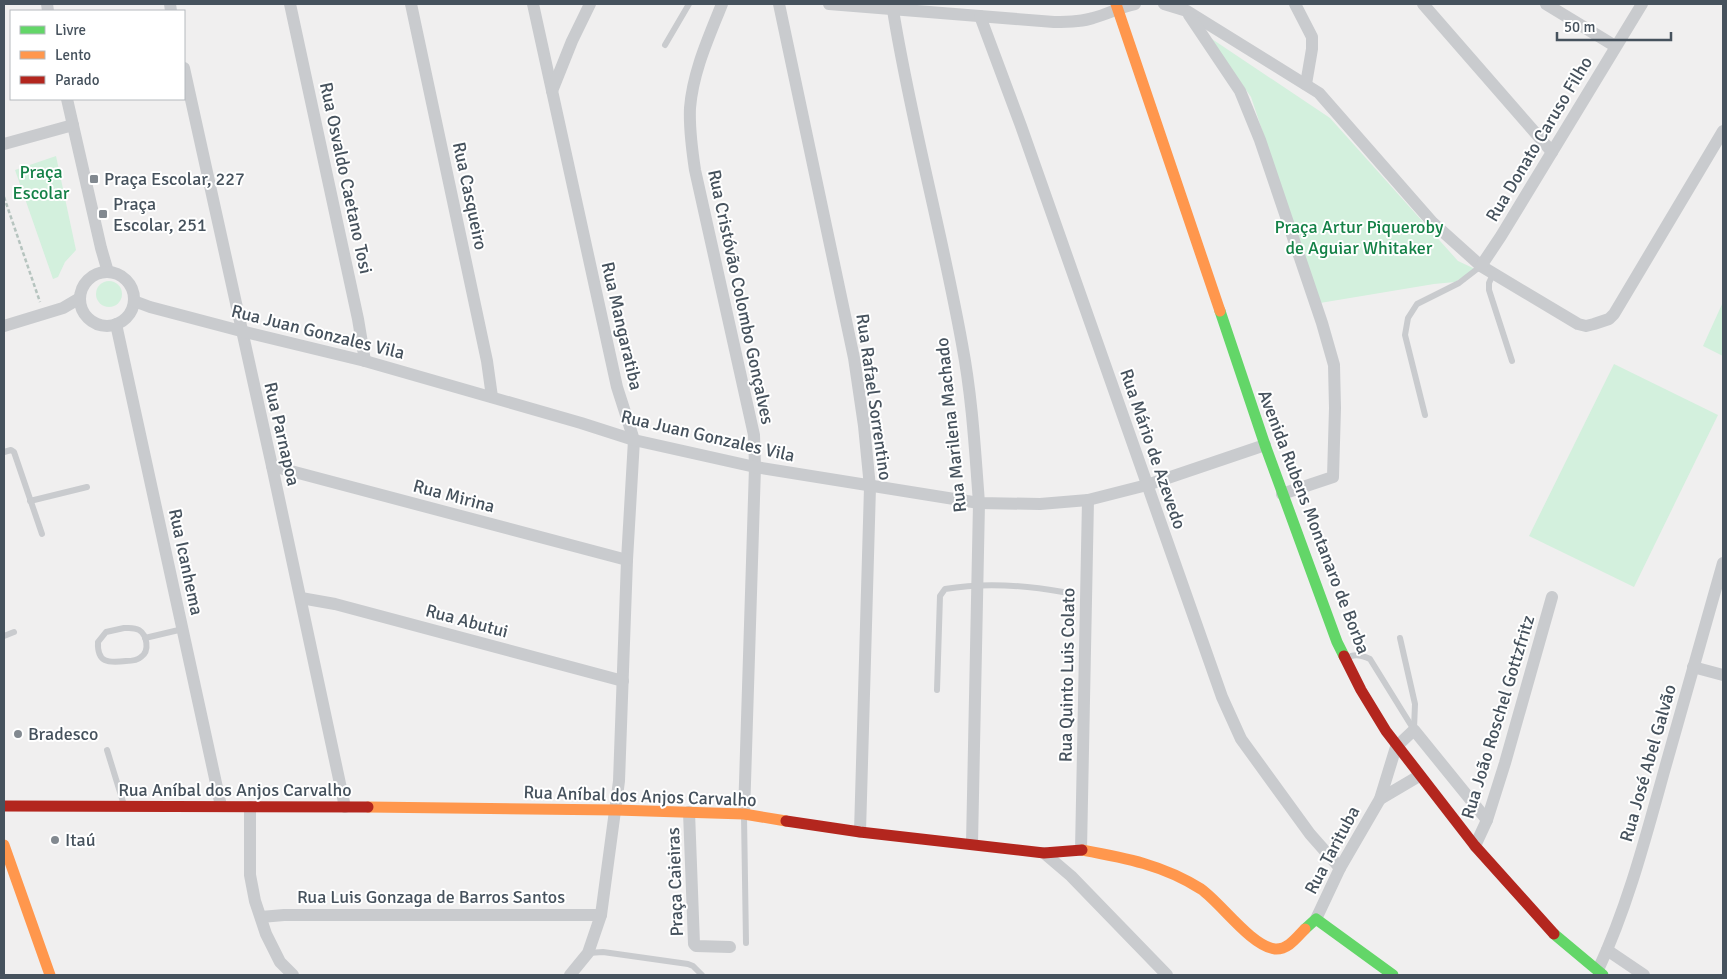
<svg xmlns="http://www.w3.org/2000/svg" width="1727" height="979" viewBox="0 0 1727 979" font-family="Signika,sans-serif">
  <rect width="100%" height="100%" fill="#f0efef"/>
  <g fill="#d3f0dd">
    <polygon points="1209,37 1330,118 1458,261 1475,269 1455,282 1434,284 1320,303 1251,97"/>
    <polygon points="56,156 76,250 65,262 58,277 53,279 15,170"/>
    <circle cx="109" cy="294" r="13"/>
    <polygon points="1723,302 1723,356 1703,346"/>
    <polygon points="1614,364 1718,415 1634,587 1529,536"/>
  </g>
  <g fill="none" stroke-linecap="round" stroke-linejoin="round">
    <polyline stroke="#b6c4bf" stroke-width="2.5" stroke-dasharray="4 2.5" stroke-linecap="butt" points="4,197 40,302"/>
    <g stroke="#c9cbce" stroke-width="6">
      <polyline points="665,45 689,4"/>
      <polyline points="1493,274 1489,283 1489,290 1512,361"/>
      <polyline points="1425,415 1405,335 1408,318 1417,304 1459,283 1481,266"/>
      <polyline points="4,452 11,450 14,452 42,534"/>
      <polyline points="30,501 87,487"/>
      <path d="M124,628C129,628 134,627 139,630C147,635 150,651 141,657C138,660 130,661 126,661C108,663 97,663 98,642L106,632Z"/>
      <polyline points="4,636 14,632"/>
      <polyline points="145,638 183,629"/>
      <polyline points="1400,638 1415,704 1414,729"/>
      <path d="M1347,658C1354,653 1362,655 1370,659L1414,730"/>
      <path d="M937,690L940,596L945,589C985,582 1024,585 1063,592"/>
      <polyline points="107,750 124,805"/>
      <polyline points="744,816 746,943"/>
      <polyline points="588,953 603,952 688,964 693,966 702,975"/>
    </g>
    <g stroke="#c9cbce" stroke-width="12">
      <polyline points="47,4 48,11"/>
      <polyline points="170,4 171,11"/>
      <polyline points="290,4 358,319 365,361"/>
      <polyline points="411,4 487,361 492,397"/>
      <polyline points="533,4 617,387 634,440 627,560 619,781 601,915 588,953 570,975"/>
      <path d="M722,4C709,37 693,71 690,108C689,129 692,150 695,170L754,435L755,467L744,814"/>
      <polyline points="779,4 854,358 864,426 870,487 860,832"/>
      <path d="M829,4L1054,22C1067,22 1081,22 1093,18C1108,14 1120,7 1135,4"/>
      <polyline points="1164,4 1187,11 1319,93 1432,222 1481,266 1578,324 1586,326 1594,324 1609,319 1614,314 1723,131"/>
      <polyline points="1295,4 1312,37 1312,49 1306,84"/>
      <polyline points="1423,4 1552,152"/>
      <polyline points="1546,4 1615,46"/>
      <path d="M893,10C911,122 942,232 962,344C972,396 975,450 979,503L972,844"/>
      <polyline points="1189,15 1240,91 1260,140 1322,323 1334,365 1335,408 1333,477 1282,494"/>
      <polyline points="980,16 1021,126 1222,697 1241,739 1310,834 1340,868"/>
      <polyline points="184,68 272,466 345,807"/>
      <polyline points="552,91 572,41 590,4"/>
      <polyline points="67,99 101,248 108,272"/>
      <polyline points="4,144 73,125"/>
      <polyline points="1481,266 1501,236 1642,4"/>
      <circle cx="107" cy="299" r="27"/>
      <polyline points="134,301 150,307 241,331 365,361 581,423 634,440 755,467 979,503 1040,504 1088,500 1147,485 1265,445"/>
      <polyline points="116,324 221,806"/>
      <polyline points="4,326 63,308 80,298"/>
      <polyline points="272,466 627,560"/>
      <polyline points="301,598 335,604 623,681"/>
      <polyline points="1693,667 1723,675"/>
      <polyline points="1380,799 1419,776"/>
      <polyline points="250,807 250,875 255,901 266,934 280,962 293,975"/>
      <polyline points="689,812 694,944 696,946 730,947"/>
      <polyline points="1475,846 1487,820 1505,763 1552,597"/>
      <polyline points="1081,850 1088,500"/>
      <polyline points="1044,853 1071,876 1167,975"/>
      <polyline points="261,917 284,915 601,915"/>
      <polyline points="1316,919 1340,868 1380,799 1396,747 1414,730 1487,820"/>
      <polyline points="1607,950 1644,975"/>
      <path d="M1598,970C1628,906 1646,836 1665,768C1684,700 1704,631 1723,563"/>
    </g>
    <g stroke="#63d668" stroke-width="11">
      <polyline points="1220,311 1265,445 1337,642 1344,656"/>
      <polyline points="1305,929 1316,919 1393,975"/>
      <polyline points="1554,934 1603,975"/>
    </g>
    <g stroke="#ff974d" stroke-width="11">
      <polyline points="1116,4 1220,311"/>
      <polyline points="368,807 616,810 744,814 786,821"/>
      <polyline points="4,845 50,975"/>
      <path d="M1082,850C1126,858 1163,865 1201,889C1221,903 1251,946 1275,949C1288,950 1297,937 1305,929"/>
    </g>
    <g stroke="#b3261e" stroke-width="11">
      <polyline points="1344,656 1361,690 1386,731 1475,846 1554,934"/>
      <polyline points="4,806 368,807"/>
      <polyline points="786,821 860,832 1044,853 1082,850"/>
    </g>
  </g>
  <g fill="#828990" stroke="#fff" stroke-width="2">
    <rect x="89" y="174" width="10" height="10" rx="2.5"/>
    <rect x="98" y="209" width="10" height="10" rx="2.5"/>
    <circle cx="18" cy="734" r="5"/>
    <circle cx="55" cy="840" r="5"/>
  </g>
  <g text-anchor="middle" stroke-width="4" stroke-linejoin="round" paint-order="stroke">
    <g font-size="18" fill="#46525d" stroke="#fff">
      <text transform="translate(1539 139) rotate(-59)" y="6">Rua Donato Caruso Filho</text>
      <text transform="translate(346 178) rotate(78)" y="6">Rua Osvaldo Caetano Tosi</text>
      <text transform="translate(470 196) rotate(78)" y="6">Rua Casqueiro</text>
      <text transform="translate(741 297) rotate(78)" y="6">Rua Cristóvão Colombo Gonçalves</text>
      <text transform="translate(622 326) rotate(77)" y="6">Rua Mangaratiba</text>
      <text transform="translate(318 332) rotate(14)" y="6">Rua Juan Gonzales Vila</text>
      <text transform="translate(874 397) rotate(82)" y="6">Rua Rafael Sorrentino</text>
      <text transform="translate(951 425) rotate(-96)" y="6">Rua Marilena Machado</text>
      <text transform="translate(282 434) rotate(77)" y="6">Rua Parnapoa</text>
      <text transform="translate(708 436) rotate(13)" y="6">Rua Juan Gonzales Vila</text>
      <text transform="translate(1153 449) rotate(71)" y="6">Rua Mário de Azevedo</text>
      <text transform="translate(454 496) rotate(15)" y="6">Rua Mirina</text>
      <text transform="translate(1314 522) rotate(69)" y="6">Avenida Rubens Montanaro de Borba</text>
      <text transform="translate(186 562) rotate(78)" y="6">Rua Icanhema</text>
      <text transform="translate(467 621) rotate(15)" y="6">Rua Abutui</text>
      <text transform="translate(1067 675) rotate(-89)" y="6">Rua Quinto Luis Colato</text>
      <text transform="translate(1498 717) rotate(-73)" y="6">Rua João Roschel Gottzfritz</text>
      <text transform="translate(1648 763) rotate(-74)" y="6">Rua José Abel Galvão</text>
      <text x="235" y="796">Rua Aníbal dos Anjos Carvalho</text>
      <text transform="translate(640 796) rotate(2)" y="6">Rua Aníbal dos Anjos Carvalho</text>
      <text transform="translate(1332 850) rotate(-62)" y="6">Rua Tarituba</text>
      <text transform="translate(675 882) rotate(-92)" y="6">Praça Caieiras</text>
      <text x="431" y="903">Rua Luis Gonzaga de Barros Santos</text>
    </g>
    <g font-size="18" fill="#148147" stroke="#fff">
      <text x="41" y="178">Praça<tspan x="41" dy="21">Escolar</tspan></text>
      <text x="1359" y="233">Praça Artur Piqueroby<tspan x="1359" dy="21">de Aguiar Whitaker</tspan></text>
    </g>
    <g font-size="18" fill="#46525d" stroke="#fff" text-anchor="start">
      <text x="104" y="185">Praça Escolar, 227</text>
      <text x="113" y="210">Praça<tspan x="113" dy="21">Escolar, 251</tspan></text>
      <text x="28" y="740">Bradesco</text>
      <text x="65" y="846">Itaú</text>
    </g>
  </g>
  <rect width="1727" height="979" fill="none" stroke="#46525d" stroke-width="10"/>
  <rect x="10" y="10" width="175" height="90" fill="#ffffff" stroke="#b5babe"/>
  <rect x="20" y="26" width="25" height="8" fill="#63d668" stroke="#b5babe"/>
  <text x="55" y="35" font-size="15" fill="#46525d">Livre</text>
  <rect x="20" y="51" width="25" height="8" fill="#ff974d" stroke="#b5babe"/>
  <text x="55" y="60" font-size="15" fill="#46525d">Lento</text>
  <rect x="20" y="76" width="25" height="8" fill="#b3261e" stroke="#b5babe"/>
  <text x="55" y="85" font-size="15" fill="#46525d">Parado</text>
  <path d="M1557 32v8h114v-8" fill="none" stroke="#46525d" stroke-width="2.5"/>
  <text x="1564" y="32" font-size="15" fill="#46525d" stroke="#ffffff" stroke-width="4" paint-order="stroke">50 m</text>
</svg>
